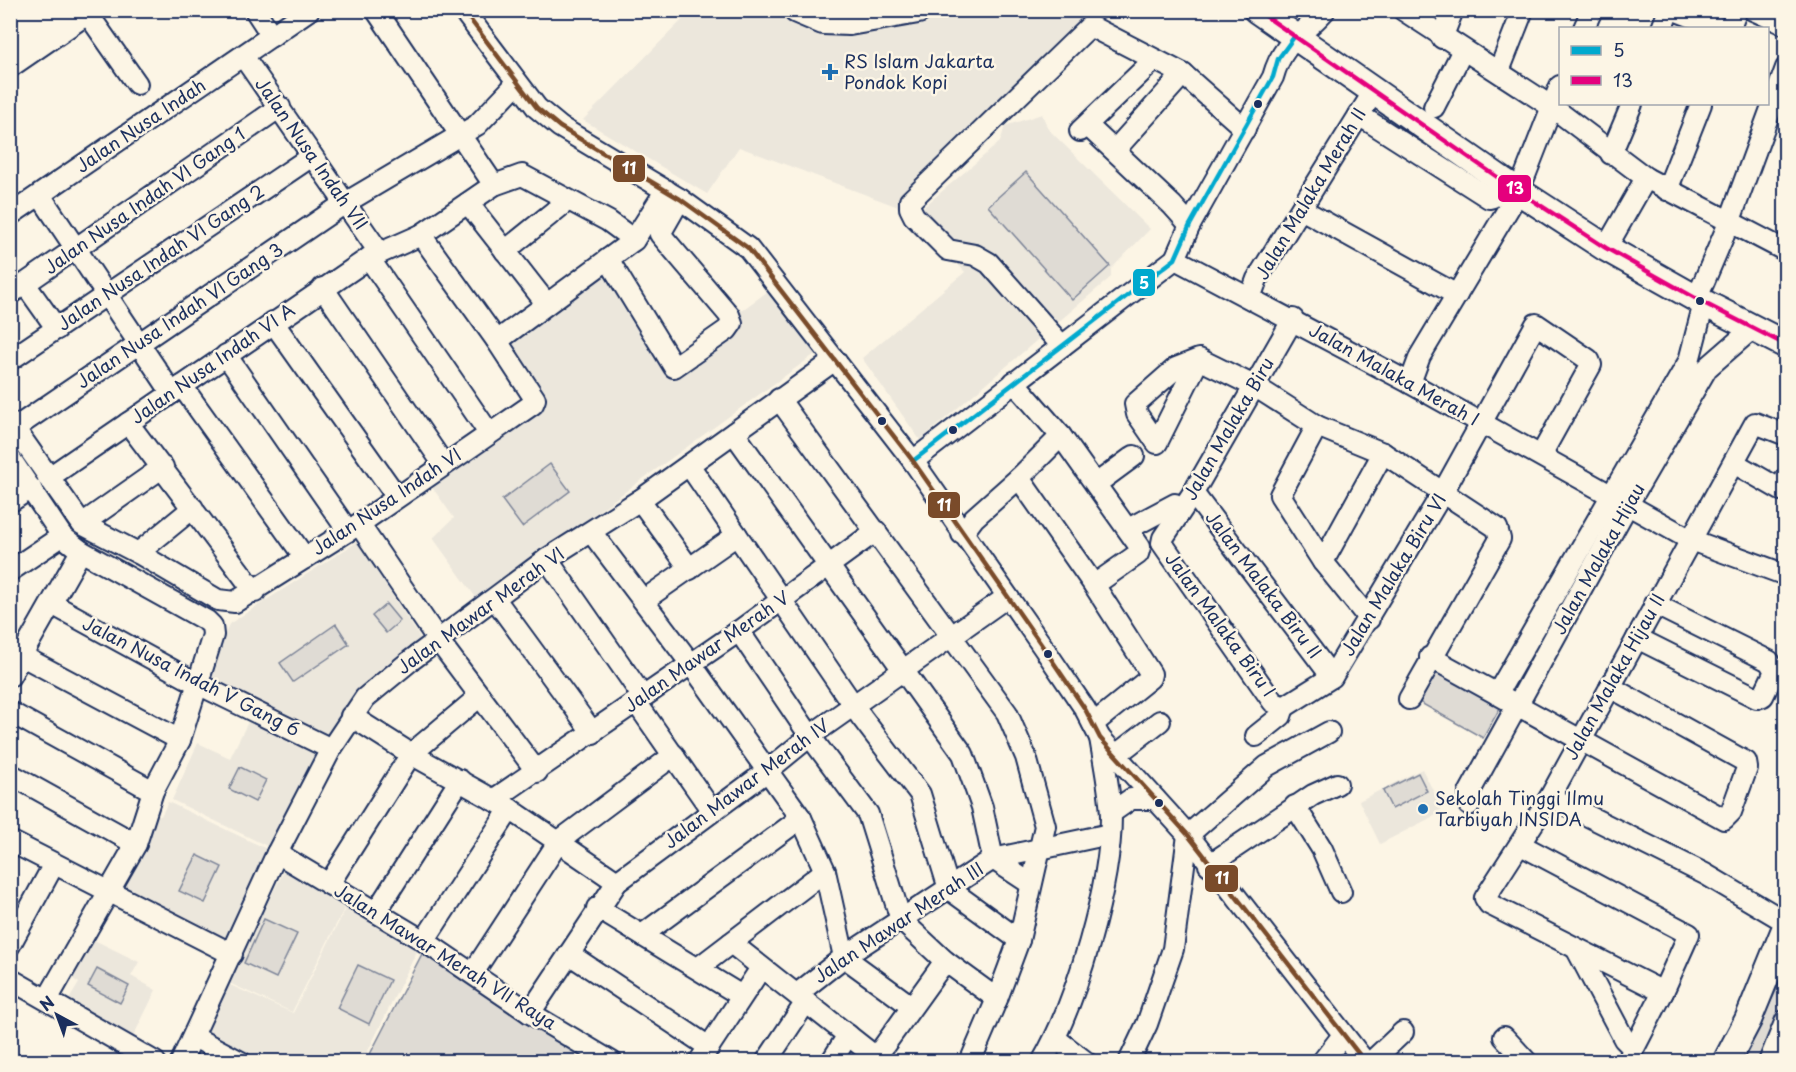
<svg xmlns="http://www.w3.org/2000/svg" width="1796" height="1072" viewBox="0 0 1796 1072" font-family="'Playpen Sans',sans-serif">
  <rect width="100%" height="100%" fill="#fcf5e5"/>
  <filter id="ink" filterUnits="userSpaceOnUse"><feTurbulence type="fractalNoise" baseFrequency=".0167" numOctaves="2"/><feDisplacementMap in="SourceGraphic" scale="12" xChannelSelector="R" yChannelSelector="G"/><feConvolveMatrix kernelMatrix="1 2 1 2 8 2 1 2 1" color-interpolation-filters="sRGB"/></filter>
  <g filter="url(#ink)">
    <g fill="#ece7dc">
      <polygon points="691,11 1088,11 901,208 739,147 707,194 583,120"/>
      <polygon points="1042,114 1048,129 1150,229 1111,269 1111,277 920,440 862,358 965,272 913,216 1000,142 1005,126"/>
      <polygon points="608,264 677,358 775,286 822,349 477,599 433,538 454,518 432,487 544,410 502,341"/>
      <polygon points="357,542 423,642 325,745 204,688 229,624"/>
      <polygon points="251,716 321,748 271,848 172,800 198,743 230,758"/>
      <polygon points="1422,769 1442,808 1436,815 1380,844 1359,801"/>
      <polygon points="168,802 271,851 226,948 115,892 148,814 161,816"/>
      <polygon points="286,867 348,901 292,1012 227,982"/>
      <polygon points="349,902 420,945 363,1061 243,1061 196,1037 223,982 293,1013"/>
      <polygon points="88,937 139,962 131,976 156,990 132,1039 67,1003 79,983 67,975"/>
    </g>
    <g fill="#dfdbd4" stroke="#7d8599" stroke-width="1.5">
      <polygon points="1026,172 1110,266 1072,300 988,206"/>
      <polygon points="550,464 570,491 522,527 502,500"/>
      <polygon points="386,604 400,621 386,633 372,616"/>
      <polygon points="336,624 349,644 293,682 280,663"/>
      <polygon points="1437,670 1501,706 1483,738 1419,702"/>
      <polygon points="240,767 266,780 255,802 229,789"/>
      <polygon points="1418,773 1427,791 1392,809 1383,791"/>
      <polygon points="197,855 222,867 205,903 179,891"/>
      <polygon points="264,919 297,934 276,978 244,963"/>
      <polygon points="423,952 606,1061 366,1062"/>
      <polygon points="358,965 390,980 369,1024 337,1008"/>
      <polygon points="97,969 129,986 120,1003 88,986"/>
      <polygon points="1785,972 1785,1061 1742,1062"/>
    </g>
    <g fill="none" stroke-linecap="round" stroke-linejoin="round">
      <g stroke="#1b2f5e" stroke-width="24">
        <g id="minor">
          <polyline points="255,10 272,36"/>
          <polyline points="376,10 494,185"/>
          <polyline points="463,10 537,108 560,127 680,199 748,248 913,461 1043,647 1085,709 1100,738 1188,835 1365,1062"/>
          <polyline points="1403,10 1552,107 1646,178 1786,251"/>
          <polyline points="1674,10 1721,28"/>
          <polyline points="1753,10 1786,25"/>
          <polyline points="88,14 137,84"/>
          <polyline points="1584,28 1592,10"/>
          <polyline points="1662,28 1669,10"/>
          <polyline points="1730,28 1737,10"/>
          <polyline points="1442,38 1453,10"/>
          <polyline points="243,56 379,252"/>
          <polyline points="10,67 93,10"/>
          <polyline points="1499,71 1523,10"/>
          <polyline points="1434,107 1463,50"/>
          <polyline points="1359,115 1489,198 1493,197 1503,181"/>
          <polyline points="1088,126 1172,205 1190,225"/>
          <polyline points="1080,131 1154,60"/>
          <polyline points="1115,150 1183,74"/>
          <polyline points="1611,154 1632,104"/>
          <polyline points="1667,190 1701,104"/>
          <polyline points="40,195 172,393"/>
          <polyline points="468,203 546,303"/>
          <polyline points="1301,209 1457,295"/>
          <polyline points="10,215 309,10"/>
          <polyline points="421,235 497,341"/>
          <polyline points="1606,248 1646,178"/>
          <polyline points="505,251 567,201"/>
          <polyline points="369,258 489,433"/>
          <polyline points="608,259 674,367 727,330 732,323 729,315 660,234 680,199"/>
          <polyline points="1175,259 1410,383 1691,540 1786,575"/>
          <polyline points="25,284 57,329"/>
          <polyline points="323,288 444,465"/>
          <polyline points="10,294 280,107"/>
          <polyline points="1250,298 1257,279 1374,91"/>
          <polyline points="1697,298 1729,223 1786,68"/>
          <polyline points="273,322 397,497"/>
          <polyline points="1062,346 989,263 975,255 948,250 914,216 910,208 910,201 1090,26 1183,74 1245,129"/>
          <polyline points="226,355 348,531"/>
          <polyline points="1199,359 1157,443 1137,414 1135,404 1176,368 1199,359 1256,387 1317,426 1383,453 1497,528 1500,539 1409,699"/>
          <polyline points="10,360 312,156"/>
          <polyline points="1014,382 1061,436 1140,547 1138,554 1094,585"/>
          <polyline points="1410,383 1420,356 1519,191 1560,86"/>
          <polyline points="182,386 305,558"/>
          <polyline points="779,399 1007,713 1026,757 1045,826 1019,940 997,999 970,1062"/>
          <polyline points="10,422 82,524 138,553 218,600 235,602 359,524 533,404 535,399 497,341 634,240 666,190"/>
          <polyline points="128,423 255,592"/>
          <polyline points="1317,426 1280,495 1323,562 1369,619"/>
          <polyline points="15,428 345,203 477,125 517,83"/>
          <polyline points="734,433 963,754 982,807 993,859 1031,884"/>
          <polyline points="10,458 62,536 81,551 207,621 212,626 213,635 180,740 153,791 136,844 48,998"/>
          <path d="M913,461L1175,259L1190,225L1273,77C1283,41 1302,36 1325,10"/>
          <polyline points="1734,463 1781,490 1786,478"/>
          <polyline points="689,465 862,718 920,794 949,889 1019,940"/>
          <polyline points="48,478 369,258 421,235 494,185 522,175 608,221 634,240"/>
          <polyline points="1019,478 1094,585 1151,674 1150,678 1093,724"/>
          <polyline points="1096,484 1134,456"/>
          <polyline points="1193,493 1332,677"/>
          <polyline points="640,500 690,569"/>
          <polyline points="10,502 31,488"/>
          <polyline points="82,524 163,467"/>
          <polyline points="359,524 438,640 537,772"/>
          <polyline points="1128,529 1175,504"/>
          <polyline points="592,533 691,664 801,818 825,871 844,957 911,1006"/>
          <polyline points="962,534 974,518 1019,478 1061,436"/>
          <polyline points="138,553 193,508"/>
          <polyline points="547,559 643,697"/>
          <polyline points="1323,562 1383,453"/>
          <polyline points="10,571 62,536"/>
          <polyline points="495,599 593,733"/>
          <polyline points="644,600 737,535"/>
          <polyline points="52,604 198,684 331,749"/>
          <polyline points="739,631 810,736 868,814 901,920 945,961 997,999"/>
          <polyline points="1637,638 1757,698 1763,696 1775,671 1769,661 1654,604"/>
          <polyline points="22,656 180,740"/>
          <polyline points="1430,657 1724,819 1731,812 1747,768 1746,762 1610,687"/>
          <polyline points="10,676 81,551"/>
          <polyline points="1497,694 1689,361 1704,303"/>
          <polyline points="636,702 712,811"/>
          <polyline points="1284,707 1332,677 1443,492 1536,324 1589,360 1591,365 1541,455"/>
          <polyline points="1284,707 1273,702 1162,543 1163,538 1193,493 1293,319"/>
          <polyline points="10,712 153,791"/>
          <polyline points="351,716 411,754 510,809 617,882"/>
          <polyline points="1256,736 1281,716 1284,707"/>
          <polyline points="1116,755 1160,721"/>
          <polyline points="10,774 136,844"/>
          <polyline points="1550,797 1705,874 1786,922"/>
          <polyline points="493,800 739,631 876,531"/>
          <polyline points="1469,805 1469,793 1628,504 1707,368 1753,328"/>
          <polyline points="1295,806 1322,849 1341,892"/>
          <polyline points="1111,813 1131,799 1155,799"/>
          <polyline points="10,841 232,954"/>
          <polyline points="1521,845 1689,934 1663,992 1627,1062"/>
          <polyline points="277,853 424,941 530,1013 612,1062"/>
          <polyline points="1209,865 1313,795 1337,784"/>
          <polyline points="329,884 411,754 480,696"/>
          <polyline points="597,908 740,995"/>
          <polyline points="376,912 460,780"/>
          <polyline points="642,935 801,818"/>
          <polyline points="424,941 510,809"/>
          <polyline points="731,943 882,1062"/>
          <polyline points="10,945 54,864"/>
          <polyline points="1577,950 1624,1039 1633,1048"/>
          <polyline points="569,954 709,1047"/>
          <polyline points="698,968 825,871"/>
          <polyline points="473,973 559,841 674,755"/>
          <polyline points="10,979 155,1062"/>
          <polyline points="1663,992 1489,904 1485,898 1550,797 1755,423 1786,435"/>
          <polyline points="797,994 844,957 993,859 1110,834"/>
          <polyline points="530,1013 617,882 766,772 810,736 1007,597"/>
          <polyline points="194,1037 241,1062"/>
          <polyline points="1504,1037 1527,1062"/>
          <polyline points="1056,1039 1086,1062"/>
          <polyline points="876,1057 945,961"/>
          <polyline points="181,1062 277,853 331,749 365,698 410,661 547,559 640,500 835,360"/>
          <polyline points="699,1062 761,968"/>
          <polyline points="766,1062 806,1002"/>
          <polyline points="831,1062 848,1035"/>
          <path d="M1042,1062C1077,1002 1111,884 1111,816C1110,790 1104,763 1100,738"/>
          <polyline points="1129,1062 1147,1024 1173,949 1188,835 1267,766 1329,732"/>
          <polyline points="1322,1062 1343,1035"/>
          <polyline points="1371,1062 1403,1032"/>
          <polyline points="1769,1062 1786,1020"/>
        </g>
      </g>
      <g stroke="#1b2f5e" stroke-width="30">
        <g id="major">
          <polyline points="797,10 823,21 849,22 918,10"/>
          <polyline points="1257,10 1503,181 1606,248 1704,303 1786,345"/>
          <polyline points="10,20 25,10"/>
          <polyline points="10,42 57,10"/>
          <polyline points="1726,1062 1748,1020 1786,927"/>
        </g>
      </g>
      <use href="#minor" stroke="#fcf5e5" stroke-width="20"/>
      <use href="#major" stroke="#fcf5e5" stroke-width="26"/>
      <g stroke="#fcf5e5" stroke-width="9">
        <polyline id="bus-1" points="913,461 1175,259 1190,225 1273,77 1278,59 1294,37"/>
      </g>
      <g stroke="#fcf5e5" stroke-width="9">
        <polyline id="bus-2" points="1257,10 1503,181 1606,248 1704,303 1786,345"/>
      </g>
      <g stroke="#fcf5e5" stroke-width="9">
        <polyline id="bus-3" points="463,10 537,108 560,127 680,199 748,248 913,461 1043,647 1085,709 1100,738 1188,835 1365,1062"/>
      </g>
      <use href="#bus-1" stroke="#00a9ce" stroke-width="4.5"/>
      <use href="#bus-2" stroke="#e5007d" stroke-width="4.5"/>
      <use href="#bus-3" stroke="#7a4b2a" stroke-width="4.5"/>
    </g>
  </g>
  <g fill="#1f6fb2" stroke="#fcf5e5" stroke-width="2">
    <path d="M827 63h6v6h6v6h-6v6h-6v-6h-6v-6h6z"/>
    <circle cx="1423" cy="809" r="6"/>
  </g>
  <g fill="#1b2f5e" stroke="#fcf5e5" stroke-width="2">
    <circle cx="1258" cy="104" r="5"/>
    <circle cx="1700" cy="301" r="5"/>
    <circle cx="882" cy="421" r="5"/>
    <circle cx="953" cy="430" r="5"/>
    <circle cx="1048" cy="654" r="5"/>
    <circle cx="1159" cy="803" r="5"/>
  </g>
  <g text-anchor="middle" stroke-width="5" stroke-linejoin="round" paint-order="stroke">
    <g font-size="18" fill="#1b2f5e" stroke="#fcf5e5" text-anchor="start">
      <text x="844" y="68">RS Islam Jakarta<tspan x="844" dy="21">Pondok Kopi</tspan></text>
      <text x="1435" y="805">Sekolah Tinggi Ilmu<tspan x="1435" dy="21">Tarbiyah INSIDA</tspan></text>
    </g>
    <g font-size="18" fill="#1b2f5e" stroke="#fcf5e5">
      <text transform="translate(141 126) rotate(-34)" y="6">Jalan Nusa Indah</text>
      <text transform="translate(311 154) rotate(55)" y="6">Jalan Nusa Indah VII</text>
      <text transform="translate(1311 194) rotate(-59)" y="6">Jalan Malaka Merah II</text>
      <text transform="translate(145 201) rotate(-35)" y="6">Jalan Nusa Indah VI Gang 1</text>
      <text transform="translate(161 258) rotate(-34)" y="6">Jalan Nusa Indah VI Gang 2</text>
      <text transform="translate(180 316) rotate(-34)" y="6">Jalan Nusa Indah VI Gang 3</text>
      <text transform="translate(213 364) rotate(-35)" y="6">Jalan Nusa Indah VI A</text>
      <text transform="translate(1394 375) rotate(29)" y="6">Jalan Malaka Merah I</text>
      <text transform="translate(1229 429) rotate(-60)" y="6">Jalan Malaka Biru</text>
      <text transform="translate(387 502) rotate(-34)" y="6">Jalan Nusa Indah VI</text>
      <text transform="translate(1599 559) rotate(-61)" y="6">Jalan Malaka Hijau</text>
      <text transform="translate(1394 575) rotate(-59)" y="6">Jalan Malaka Biru VI</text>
      <text transform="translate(1263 585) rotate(53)" y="6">Jalan Malaka Biru II</text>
      <text transform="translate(481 611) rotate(-36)" y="6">Jalan Mawar Merah VI</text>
      <text transform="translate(1220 625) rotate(54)" y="6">Jalan Malaka Biru I</text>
      <text transform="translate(707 652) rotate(-35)" y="6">Jalan Mawar Merah V</text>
      <text transform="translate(191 677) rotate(27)" y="6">Jalan Nusa Indah V Gang 6</text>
      <text transform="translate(1615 677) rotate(-61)" y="6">Jalan Malaka Hijau II</text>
      <text transform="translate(747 784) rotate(-37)" y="6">Jalan Mawar Merah IV</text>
      <text transform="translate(899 923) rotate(-34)" y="6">Jalan Mawar Merah III</text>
      <text transform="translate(445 957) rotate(32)" y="6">Jalan Mawar Merah VII Raya</text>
    </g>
  </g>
  <g stroke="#fcf5e5" stroke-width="2">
    <rect x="612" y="154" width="34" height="29" rx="6" fill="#7a4b2a"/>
    <rect x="1497" y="174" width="35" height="29" rx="6" fill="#e5007d"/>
    <rect x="1132" y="268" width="24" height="29" rx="6" fill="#00a9ce"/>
    <rect x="927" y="491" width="34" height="28" rx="6" fill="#7a4b2a"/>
    <rect x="1204" y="864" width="35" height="29" rx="6" fill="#7a4b2a"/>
  </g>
  <g font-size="16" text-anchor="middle" font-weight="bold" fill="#fff">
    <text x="629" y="174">11</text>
    <text x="1515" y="194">13</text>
    <text x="1144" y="289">5</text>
    <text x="944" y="511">11</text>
    <text x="1222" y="884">11</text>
  </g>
  <rect width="1796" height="1072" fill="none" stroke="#fcf5e5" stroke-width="36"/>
  <rect x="18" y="18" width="1760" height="1036" fill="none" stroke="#1b2f5e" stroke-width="2" filter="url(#ink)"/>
  <rect x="1559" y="27" width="210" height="78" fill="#fcf5e5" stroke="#a2a6af" stroke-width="1.5"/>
  <rect x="1571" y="46" width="30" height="9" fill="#00a9ce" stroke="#a2a6af" stroke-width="1.5"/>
  <text x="1613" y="57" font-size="18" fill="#1b2f5e">5</text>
  <rect x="1571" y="76" width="30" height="9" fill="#e5007d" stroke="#a2a6af" stroke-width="1.5"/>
  <text x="1613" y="87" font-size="18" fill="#1b2f5e">13</text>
  <g transform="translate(57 1015) rotate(319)" stroke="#fcf5e5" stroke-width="4.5" paint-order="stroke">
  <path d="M0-4.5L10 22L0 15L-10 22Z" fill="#1b2f5e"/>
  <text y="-9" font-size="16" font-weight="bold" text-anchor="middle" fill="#1b2f5e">N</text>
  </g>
</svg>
